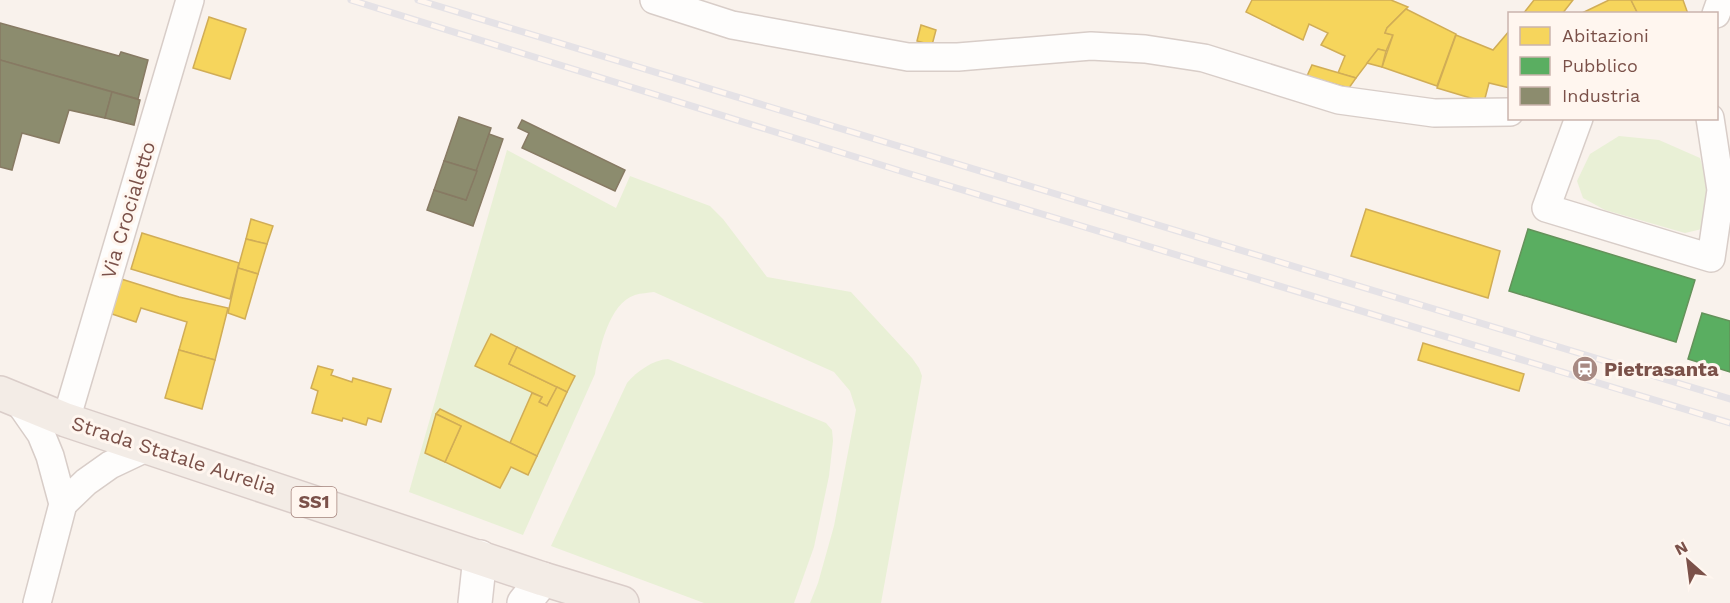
<svg xmlns="http://www.w3.org/2000/svg" width="1730" height="603" viewBox="0 0 1730 603" font-family="'Work Sans',sans-serif">
  <rect width="100%" height="100%" fill="#f9f2ec"/>
  <g fill="#e9f0d6">
    <polygon points="1619,136 1659,140 1700,158 1711,197 1702,229 1685,233 1605,210 1583,198 1577,181 1590,154"/>
    <path d="M507,150L616,208L630,176L710,206L723,219L767,277L851,292L912,358L919,368L922,376L881,603H810L818,583L834,526L856,410L850,391L834,372L654,292C648,293 641,293 635,295C609,303 599,350 595,374L523,535L409,492Z"/>
    <path d="M668,359L826,423L832,430L833,441L829,476L814,547L794,603H704L551,546L627,383C637,371 653,360 668,359Z"/>
  </g>
  <g fill="#f6d55c" stroke="#d1ad56" stroke-width="1.5">
    <polygon points="1252,0 1391,0 1408,7 1387,28 1385,33 1393,35 1386,51 1378,49 1356,78 1338,73 1345,56 1321,45 1328,33 1309,24 1303,40 1246,12"/>
    <polygon points="1534,0 1573,0 1562,14 1523,14"/>
    <polygon points="1609,0 1631,0 1638,14 1580,14"/>
    <polygon points="1631,0 1683,0 1688,14 1638,14"/>
    <polygon points="1406,9 1456,34 1437,86 1382,67 1393,35 1385,33 1387,28"/>
    <polygon points="209,17 246,29 230,79 193,68"/>
    <polygon points="921,25 936,30 932,45 917,41"/>
    <polygon points="1510,30 1510,88 1489,83 1484,102 1437,88 1456,35 1493,50"/>
    <polygon points="1378,49 1386,51 1382,67 1367,63"/>
    <polygon points="1312,65 1356,78 1349,88 1307,76"/>
    <polygon points="1366,209 1500,251 1488,298 1351,256"/>
    <polygon points="251,219 273,226 267,244 246,239"/>
    <polygon points="142,233 239,263 230,299 131,269"/>
    <polygon points="246,239 267,244 258,274 238,268"/>
    <polygon points="238,268 258,274 245,319 228,313"/>
    <polygon points="118,278 179,297 228,308 215,360 179,350 187,322 141,308 136,322 109,313"/>
    <polygon points="491,334 517,347 509,364 557,387 547,406 539,402 542,397 475,366"/>
    <polygon points="1423,343 1524,374 1519,391 1418,360"/>
    <polygon points="517,347 575,376 567,392 509,364"/>
    <polygon points="179,350 215,360 202,409 165,398"/>
    <polygon points="318,366 333,370 331,375 352,382 353,378 391,389 381,422 368,418 366,425 343,418 342,421 312,413 318,391 311,388"/>
    <polygon points="557,387 567,392 537,456 510,443 532,393 542,397 539,402 547,406"/>
    <polygon points="440,409 537,456 528,475 511,467 500,488 445,462 461,426 436,414"/>
    <polygon points="436,414 461,426 445,462 425,453"/>
  </g>
  <g fill="#5aae61" stroke="#64925a" stroke-width="1.5">
    <polygon points="1528,229 1695,280 1676,342 1509,291"/>
    <polygon points="1702,313 1730,321 1730,372 1688,359"/>
  </g>
  <g fill="#8c8c6e" stroke="#877a63" stroke-width="1.5">
    <polygon points="0,23 119,56 121,52 148,60 138,99 0,60"/>
    <polygon points="0,60 112,92 105,118 69,110 59,143 22,133 12,170 0,167"/>
    <polygon points="112,92 140,100 134,125 105,118"/>
    <polygon points="459,117 491,128 477,171 444,161"/>
    <polygon points="522,120 625,170 615,191 522,148 529,133 518,128"/>
    <polygon points="489,134 503,139 473,226 427,210 434,190 466,200"/>
    <polygon points="444,161 477,171 466,200 434,190"/>
  </g>
  <g fill="none" stroke-linecap="round" stroke-linejoin="round">
    <g stroke="#d8cdc8" stroke-width="30">
      <g id="street">
        <polyline points="654,0 732,25 908,57 958,57 1091,46 1145,49 1204,58 1339,100 1434,113 1510,112"/>
        <polyline points="1716,14 1721,0"/>
        <polyline points="1579,118 1546,208 1711,258 1721,190 1710,118"/>
        <polyline points="18,401 41,434 50,456 63,504 37,603"/>
        <polyline points="66,420 190,0"/>
        <polyline points="63,504 86,482 110,465 148,447"/>
      </g>
    </g>
    <g stroke="#daceca" stroke-width="36">
      <g id="secondary">
        <polyline points="475,603 480,557"/>
        <polyline points="524,603 543,579"/>
      </g>
    </g>
    <g stroke="#dacdc9" stroke-width="36">
      <polyline id="primary" points="0,393 66,420 543,579 622,603"/>
    </g>
    <use href="#street" stroke="#fefdfc" stroke-width="27"/>
    <use href="#secondary" stroke="#fefdfc" stroke-width="33"/>
    <use href="#primary" stroke="#f3ece6" stroke-width="33"/>
    <g stroke="#e5e2e6" stroke-width="7">
      <g id="rail">
        <polyline points="351,0 907,173 1730,423"/>
        <polyline points="418,0 1730,399"/>
      </g>
    </g>
    <use href="#rail" stroke="#fff6ef" stroke-width="4.5" stroke-dasharray="14" stroke-linecap="butt"/>
  </g>
  <defs>
    <g id="station-disc" transform="scale(1.35)"><circle r="9.5" fill="#a78982" stroke="#fff6ef"/><path d="M-3-6H3Q5-6 5-4V2Q5 4 3 4L4.5 6H3L1.5 4h-3L-3 6H-4.5L-3 4Q-5 4-5 2V-4Q-5-6-3-6ZM-3.5-4v3h7v-3ZM-3.5 1v1.5H-2V1ZM2 1v1.5H3.5V1Z" fill="#fff"/></g>
  </defs>
  <g fill-rule="evenodd">
    <use href="#station-disc" x="1585" y="369"/>
  </g>
  <g text-anchor="middle" stroke-width="6" stroke-linejoin="round" paint-order="stroke">
    <rect fill="#fff6ef" stroke="#a3827b" stroke-width="1.5" x="291.5" y="487" width="45" height="30" rx="4.5"/>
    <g font-size="18" font-weight="bold" fill="#7b5149">
      <text x="314" y="508">SS1</text>
    </g>
    <g font-size="20" fill="#7b5149" stroke="#fff6ef">
      <text transform="translate(128 210) rotate(-73)" y="7">Via Crocialetto</text>
      <text transform="translate(174 455) rotate(18)" y="7">Strada Statale Aurelia</text>
    </g>
    <g font-size="20" font-weight="bold" fill="#7b5149" stroke="#fff6ef" text-anchor="start">
      <text x="1604" y="376">Pietrasanta</text>
    </g>
  </g>
  <rect x="1508" y="12" width="210" height="108" fill="#fff6ef" stroke="#cab4ad" stroke-width="1.5"/>
  <rect x="1520" y="27" width="30" height="18" fill="#f6d55c" stroke="#cab4ad" stroke-width="1.5"/>
  <text x="1562" y="42" font-size="18" fill="#7b5149">Abitazioni</text>
  <rect x="1520" y="57" width="30" height="18" fill="#5aae61" stroke="#cab4ad" stroke-width="1.5"/>
  <text x="1562" y="72" font-size="18" fill="#7b5149">Pubblico</text>
  <rect x="1520" y="87" width="30" height="18" fill="#8c8c6e" stroke="#cab4ad" stroke-width="1.5"/>
  <text x="1562" y="102" font-size="18" fill="#7b5149">Industria</text>
  <g transform="translate(1688 561) rotate(332)" stroke="#fff6ef" stroke-width="4.5" paint-order="stroke">
  <path d="M0-4.5L10 22L0 15L-10 22Z" fill="#7b5149"/>
  <text y="-9" font-size="16" font-weight="bold" text-anchor="middle" fill="#7b5149">N</text>
  </g>
</svg>
